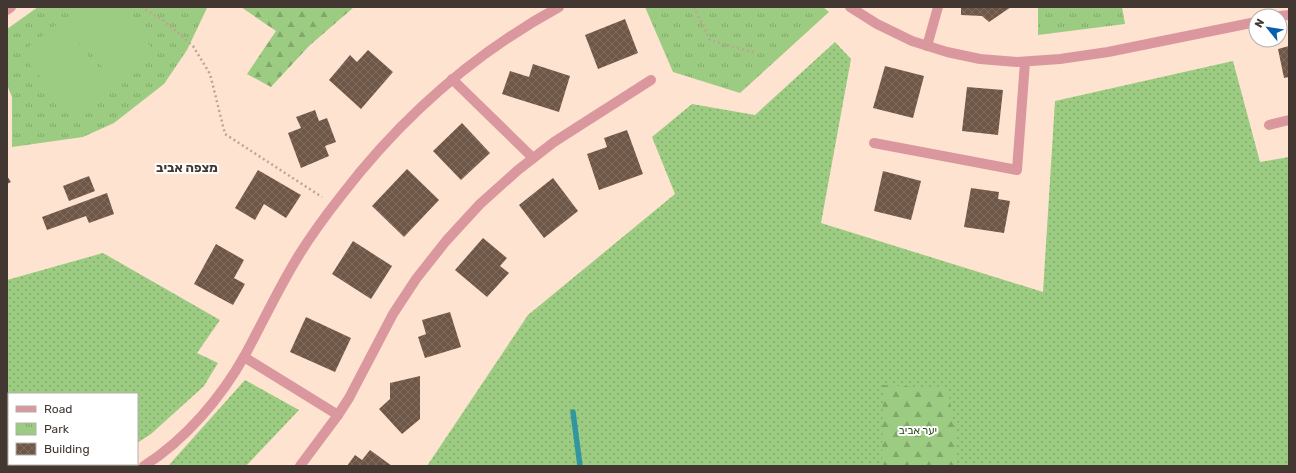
<svg xmlns="http://www.w3.org/2000/svg" width="1296" height="473" viewBox="0 0 1296 473" font-family="Rubik,Heebo,sans-serif">
  <defs>
    <pattern id="grass-dots" width="8" height="8" patternUnits="userSpaceOnUse"><rect width="8" height="8" fill="#9ccc82"/><path d="M2 2h.1M6 6h.1" fill="none" stroke="#81a76b" stroke-width="1.8" stroke-linecap="round"/></pattern>
    <pattern id="forest-firs" width="22" height="20" patternUnits="userSpaceOnUse"><rect width="22" height="20" fill="#9ccc82"/><path d="M5 1l3.5 6h-7zM16 11l3.5 6h-7z" fill="#81a76b"/></pattern>
    <pattern id="park-tufts" width="24" height="20" patternUnits="userSpaceOnUse"><rect width="24" height="20" fill="#9ccc82"/><path d="M3 7l-1-3M5 7V3M7 7l1-3M15 17l-1-3M17 17v-4M19 17l1-3" fill="none" stroke="#81a76b"/></pattern>
    <pattern id="building-cross-hatch" width="8" height="8" patternUnits="userSpaceOnUse"><rect width="8" height="8" fill="#6f5748"/><path d="M0 0l8 8M0 8l8-8" fill="none" stroke="#816d60"/></pattern>
  </defs>
  <rect width="100%" height="100%" fill="#fee3d1"/>
  <g fill="url(#grass-dots)">
    <polygon points="835,42 851,59 821,223 1043,292 1055,101 1233,61 1260,162 1289,157 1289,466 427,466 528,315 675,194 652,137 692,104 755,115"/>
    <polygon points="103,253 220,320 197,353 218,363 204,386 151,434 137,443 137,394 9,394 9,464 99,464 96,466 7,466 7,280"/>
    <polygon points="245,380 299,410 246,466 168,466"/>
  </g>
  <g fill="url(#forest-firs)">
    <polygon points="241,7 354,7 309,46 271,87 247,74 276,31"/>
    <polygon points="883,385 948,389 955,431 956,466 882,466"/>
  </g>
  <g fill="url(#park-tufts)">
    <polygon points="38,7 206,7 207,8 187,50 164,84 114,123 83,137 12,147 12,97 7,85 7,29"/>
    <polygon points="645,7 823,7 829,12 740,93 673,72"/>
    <polygon points="1038,7 1122,7 1125,24 1038,35"/>
  </g>
  <g fill="#9ccc82">
    <polygon points="81,7 120,7 157,55 117,86 65,19"/>
    <polygon points="61,21 113,88 73,119 21,53"/>
  </g>
  <g fill="none" stroke-linecap="round" stroke-linejoin="round">
    <polyline stroke="#32969e" stroke-width="5.5" points="573,412 580,466"/>
  </g>
  <g fill="url(#building-cross-hatch)">
    <polygon points="961,7 1011,7 989,22 982,16 961,15"/>
    <polygon points="625,19 638,53 598,69 585,35"/>
    <polygon points="1289,46 1289,77 1284,78 1278,49"/>
    <polygon points="368,50 393,72 361,109 329,80 350,55 357,62"/>
    <polygon points="533,64 570,76 559,112 502,94 510,71 529,77"/>
    <polygon points="885,66 924,76 913,118 873,108"/>
    <polygon points="967,87 1003,90 998,135 962,131"/>
    <polygon points="315,110 319,121 327,118 336,142 325,146 329,156 301,168 288,133 301,128 296,117"/>
    <polygon points="462,123 490,153 461,180 433,151"/>
    <polygon points="627,130 643,174 599,190 587,154 607,147 604,138"/>
    <polygon points="407,169 439,200 404,237 372,206"/>
    <polygon points="258,170 301,195 286,218 264,204 255,220 235,208"/>
    <polygon points="883,171 921,181 911,220 874,211"/>
    <polygon points="7,176 11,182 7,184"/>
    <polygon points="89,176 95,191 69,201 63,186"/>
    <polygon points="553,178 578,211 544,238 519,205"/>
    <polygon points="971,188 999,192 998,199 1010,201 1004,233 964,227"/>
    <polygon points="107,193 114,214 89,223 86,216 47,230 42,217"/>
    <polygon points="483,238 507,258 500,266 509,273 487,297 455,270"/>
    <polygon points="353,241 392,266 371,299 332,274"/>
    <polygon points="216,244 244,260 234,278 245,284 233,305 194,284"/>
    <polygon points="450,312 461,347 425,358 418,337 426,334 422,320"/>
    <polygon points="306,317 351,338 335,372 290,352"/>
    <polygon points="420,376 420,419 402,434 379,409 390,399 390,383"/>
    <polygon points="370,450 392,466 347,466 355,455 362,460"/>
  </g>
  <g fill="none" stroke-linecap="round" stroke-linejoin="round">
    <g stroke="#bba597" stroke-width="2.5" stroke-dasharray="2 3" stroke-linecap="butt">
      <polyline points="141,7 164,21 193,46 210,74 225,134 322,197"/>
      <polyline points="694,7 710,40 756,53"/>
    </g>
    <g stroke="#da989e" stroke-width="10">
      <polyline points="850,7 877,24 912,41 947,52 980,59 1017,62 1060,59 1108,52 1256,22"/>
      <polyline points="7,10 11,7"/>
      <polyline points="1280,16 1289,15"/>
      <polyline points="927,46 938,7"/>
      <polyline points="452,79 533,158"/>
      <polyline points="1269,125 1289,120"/>
      <polyline points="874,143 1017,170 1025,62"/>
      <polyline points="244,357 338,415"/>
      <path d="M144,466C185,440 221,398 245,355C263,322 279,287 299,255C312,234 326,215 341,196C401,118 473,54 559,7"/>
      <polyline points="300,466 338,415 349,398 393,314 416,279 446,241 480,204 518,170 554,142 651,80"/>
    </g>
  </g>
  <g text-anchor="middle" stroke-width="4" stroke-linejoin="round" paint-order="stroke">
    <g font-size="11" fill="#284813" stroke="#fff">
      <text x="918" y="434">יער אביב</text>
    </g>
    <g font-size="13" font-weight="bold" fill="#433831" stroke="#fff">
      <text x="187" y="172">מצפה אביב</text>
    </g>
  </g>
  <rect width="1296" height="473" fill="none" stroke="#433831" stroke-width="16"/>
  <rect x="8" y="393" width="130" height="72" fill="#ffffff" stroke="#b4afad"/>
  <rect x="16" y="406" width="20" height="6" fill="#da989e" stroke="#b4afad"/>
  <text x="44" y="413" font-size="12" fill="#433831">Road</text>
  <rect x="16" y="423" width="20" height="12" fill="url(#park-tufts)" stroke="#b4afad"/>
  <text x="44" y="433" font-size="12" fill="#433831">Park</text>
  <rect x="16" y="443" width="20" height="12" fill="url(#building-cross-hatch)" stroke="#b4afad"/>
  <text x="44" y="453" font-size="12" fill="#433831">Building</text>
  <g transform="translate(1268 28) rotate(300)"><circle r="19" fill="#ffffff" stroke="#b4afad"/>
  <path d="M0-3L7 15L0 10L-7 15Z" fill="#085fac"/>
  <text y="-6" font-size="11" font-weight="bold" text-anchor="middle" fill="#433831">N</text>
  </g>
</svg>
